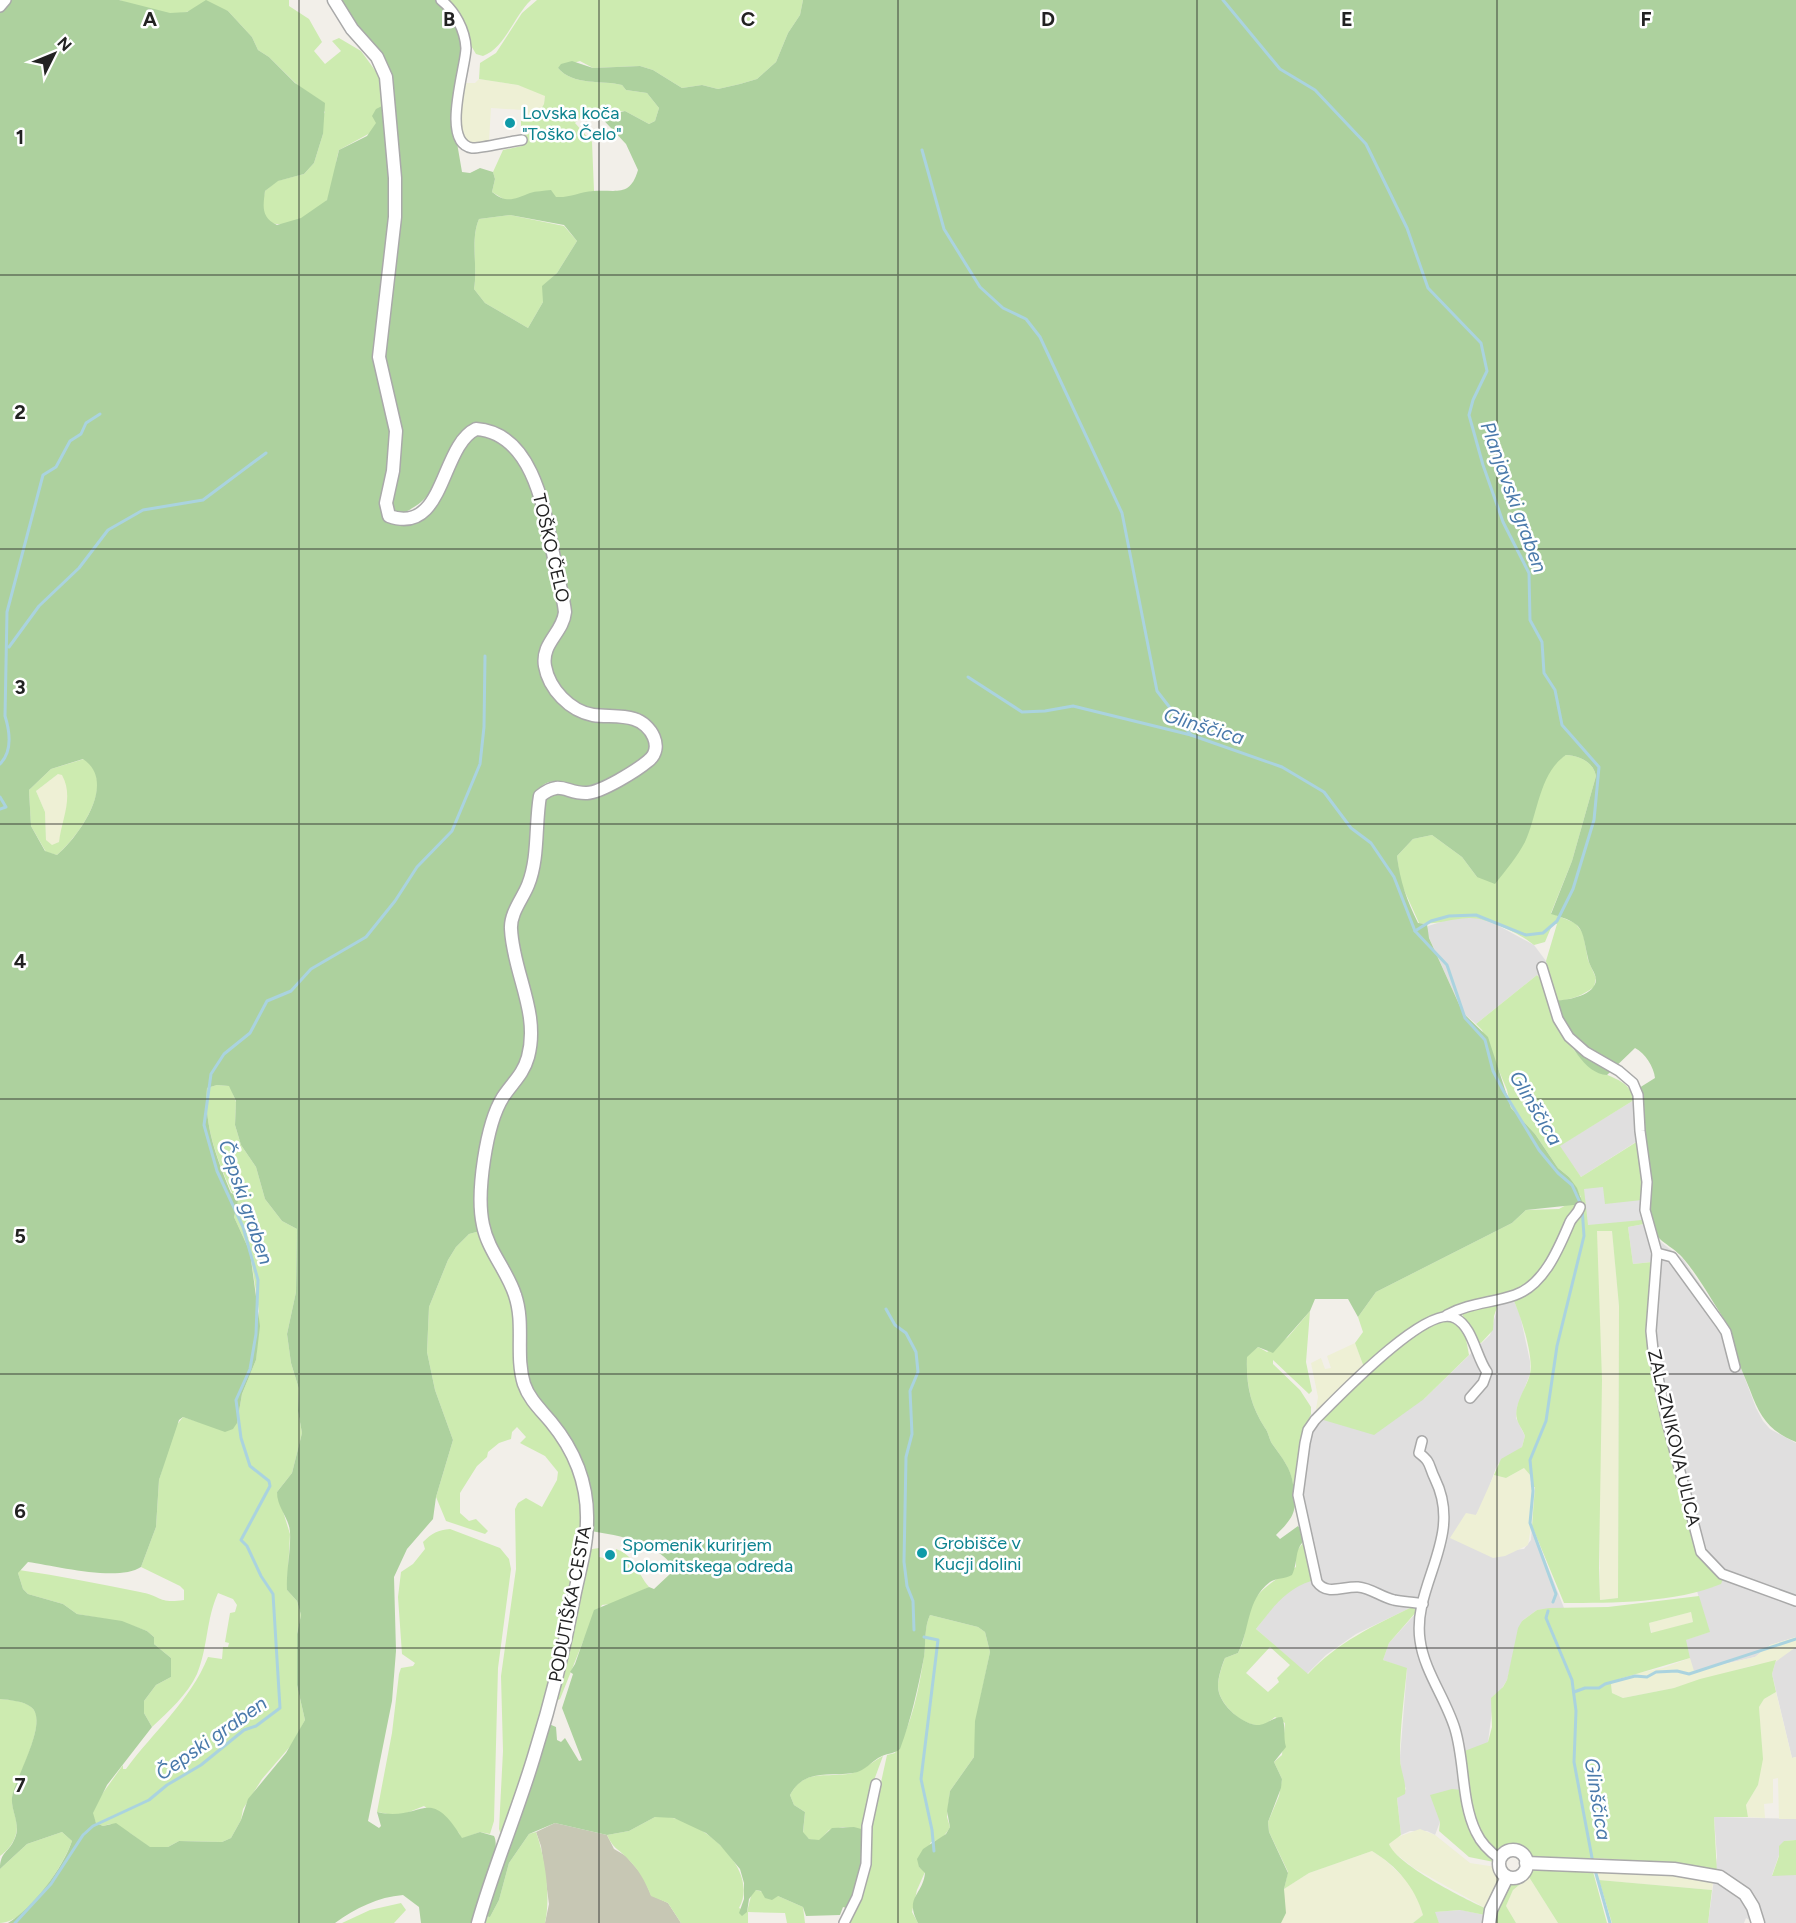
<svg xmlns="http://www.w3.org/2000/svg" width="1796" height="1923" viewBox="0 0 1796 1923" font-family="Figtree,sans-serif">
  <rect width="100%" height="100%" fill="#f2efe9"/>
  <g fill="#e0dfdf">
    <polygon points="1472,917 1490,921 1534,945 1546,961 1548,976 1537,975 1476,1024 1463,1013 1426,931 1428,926 1447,920"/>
    <polygon points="1634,1100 1642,1138 1581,1177 1559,1146"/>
    <polygon points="1644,1224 1650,1226 1662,1243 1683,1259 1726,1322 1733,1335 1734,1349 1756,1408 1763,1421 1770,1429 1796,1443 1796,1637 1770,1645 1755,1657 1693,1671 1685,1640 1709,1632 1697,1591 1715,1586 1723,1579 1704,1563 1697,1550 1655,1387 1652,1262 1633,1264 1628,1227"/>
    <polygon points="1507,1300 1514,1301 1520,1315 1530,1361 1530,1374 1517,1407 1516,1418 1525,1436 1522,1447 1497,1465 1483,1504 1476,1515 1514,1550 1524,1549 1531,1540 1532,1526 1564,1608 1537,1610 1522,1621 1507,1680 1493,1703 1488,1742 1468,1790 1440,1822 1435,1835 1427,1831 1410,1831 1401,1835 1397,1798 1406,1789 1401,1774 1400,1757 1407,1669 1383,1660 1389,1643 1417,1612 1412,1607 1356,1634 1326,1655 1307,1674 1256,1629 1281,1596 1299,1585 1303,1530 1298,1526 1296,1492 1304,1430 1311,1414 1320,1419 1424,1399 1490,1335 1499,1301"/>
    <polygon points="1796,1647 1796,1757 1792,1758 1772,1674 1776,1660"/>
    <polygon points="1714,1817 1796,1819 1796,1840 1784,1841 1772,1875 1796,1875 1796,1923 1754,1923 1746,1918 1744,1923 1708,1923 1717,1857"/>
    <polygon points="1461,1910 1485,1915 1493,1923 1439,1923 1434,1912"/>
  </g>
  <polygon fill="#c7c7b4" points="555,1823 607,1835 614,1849 626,1856 643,1876 651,1895 668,1903 681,1923 545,1923 549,1904 541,1846 536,1832"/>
  <g fill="#eef0d5">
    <polygon points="479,79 518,85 539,91 545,96 544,104 536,118 524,120 523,110 491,108 489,141 470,145 461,132 459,110 464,83 475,83"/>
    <polygon points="58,774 62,774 68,786 68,803 59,842 52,846 46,840 45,812 36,791"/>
    <polygon points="1612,1230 1619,1306 1618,1598 1600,1600 1597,1231"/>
    <polygon points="1355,1343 1365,1370 1319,1411 1316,1409 1318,1397 1311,1363 1321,1358 1325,1369 1331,1368 1327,1356"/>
    <polygon points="1524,1468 1531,1476 1530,1483 1535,1486 1536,1496 1528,1545 1505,1556 1493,1558 1450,1538 1466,1513 1476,1515 1494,1475 1506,1478"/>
    <polygon points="1691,1612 1693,1622 1652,1634 1649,1623"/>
    <polygon points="1796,1637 1796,1647 1774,1663 1754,1665 1674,1688 1623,1698 1612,1693 1611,1684 1632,1674 1663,1668 1690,1658 1694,1671 1755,1657 1770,1645"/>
    <polygon points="1776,1692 1792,1758 1796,1757 1796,1819 1779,1819 1778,1778 1773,1779 1773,1803 1764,1804 1765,1818 1748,1817 1746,1805 1758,1785 1762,1751 1759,1707 1764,1699"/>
    <polygon points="1420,1829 1435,1835 1470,1863 1496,1867 1501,1876 1487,1909 1414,1868 1391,1850 1389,1844 1398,1837"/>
    <polygon points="1372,1851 1384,1859 1406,1880 1415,1892 1423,1915 1413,1923 1281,1923 1284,1889 1309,1873"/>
    <polygon points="1596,1868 1676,1875 1713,1882 1712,1890 1599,1880"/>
    <polygon points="1529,1877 1558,1923 1516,1923 1506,1906 1513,1890"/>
  </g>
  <g fill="#cdebb0" fill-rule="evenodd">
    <path d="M119,0H289V6L309,19L322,42L314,51L325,64L341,51L332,41L339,38L361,51L377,73L383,77L386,104L372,132L339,150C334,165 336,187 327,200C316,215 267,241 262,209C262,204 264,196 265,191L277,181L304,174L314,163L323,134L322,117L325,112L269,57L258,50L252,37L228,11L199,5C181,23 140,8 119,0Z"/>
    <path d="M444,0H531C514,16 505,48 483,56L476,54Z"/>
    <path d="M537,0H803L800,15L788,33L776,62L757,79L740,84L718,89L702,85L682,88L653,70L640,66L593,68L580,61L558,68C573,86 603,80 622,85L626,90L647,93L659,108L655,121L649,124L625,111L584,114L575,123L592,142L594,191L566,198H521L514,200H505L492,192L495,179L493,172L503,150L522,146L526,136L521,131V121L536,118L544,104L545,96L518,85L479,79L480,63L496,53L522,13Z"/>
    <path d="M510,215L564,226L577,241L557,273L543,286V302L528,328L485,303L474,289C478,266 470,240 479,219Z"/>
    <path d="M1566,755C1579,756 1593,761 1596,776L1572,861L1551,913L1575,923L1583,933L1588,960L1596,978L1594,987C1582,996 1565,1003 1550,1000C1559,1023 1568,1049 1588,1065C1603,1077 1630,1077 1634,1100L1560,1146L1581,1177L1638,1141L1643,1163L1644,1224L1628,1227L1633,1264L1652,1262L1648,1310L1697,1550L1704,1563L1723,1579L1721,1584C1676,1603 1612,1603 1564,1603L1532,1526L1535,1487H1531V1476L1524,1468L1506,1478L1494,1475L1501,1459L1522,1447L1525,1436C1523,1430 1518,1424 1517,1419C1513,1405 1527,1387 1530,1374C1534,1357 1521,1317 1514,1301H1499L1494,1316L1493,1330L1481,1343L1476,1342L1459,1308L1436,1315L1365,1370L1355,1343L1363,1332L1358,1317L1376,1292L1512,1223L1526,1210L1559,1209L1581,1197L1569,1177L1558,1168L1535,1134L1511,1108L1507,1090L1482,1030L1476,1024L1537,975L1551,989L1546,961L1557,924L1553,923L1545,942L1534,945C1521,934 1486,917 1469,918C1449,919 1436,925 1419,923L1400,881L1397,856L1413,839L1432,835L1462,857L1477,877L1556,761ZM1597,1231H1612L1619,1306L1618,1598L1600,1600L1599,1568L1602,1380Z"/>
    <path d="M84,759C118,782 79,836 57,855L46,852L31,826L29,790L51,769ZM58,774L62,775C74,797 62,818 59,842L52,845L46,840L45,812L36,791Z"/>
    <path d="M217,1085L230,1086L236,1102L235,1125L241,1145L256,1167L265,1199L282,1221L297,1229L296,1292L287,1334L291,1363L299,1389L298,1411L302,1433L292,1473L277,1492L290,1534L287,1590L297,1601L301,1615L297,1634V1685L305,1720L293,1743L262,1779L243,1809L241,1820L231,1838L222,1842L179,1841L168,1847H149L130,1833L110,1824L103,1826L96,1823L92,1813L100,1797L123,1765V1769H126C154,1731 190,1701 208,1657L222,1659L223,1647H228L229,1643L225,1642L230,1613L235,1612L237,1605L233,1599L218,1593C206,1619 208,1648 197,1674C187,1695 169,1711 152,1727L144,1713V1701L156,1685L171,1677V1658L154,1644V1637L147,1631L122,1622L77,1614L63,1604L28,1594L23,1589L18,1573L19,1570C60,1576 100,1584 140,1592C162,1596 158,1604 184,1600V1590L180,1586L141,1567L156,1527L159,1480L175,1427L183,1417L205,1424L237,1423L242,1394L256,1360L259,1311L250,1252L234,1217L237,1194L232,1193C217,1159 204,1126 207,1088Z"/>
    <polygon points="480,1231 506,1281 579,1482 583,1529 547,1700 503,1832 500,1832 499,1829 503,1751 501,1676 516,1569 515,1509 518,1503 526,1498 542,1507 557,1480 558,1472 545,1456 520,1443 526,1437 517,1427 512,1432 511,1439 499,1443 488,1452 487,1457 477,1466 460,1493 460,1513 469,1521 476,1519 488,1531 485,1534 446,1521 436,1497 453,1440 435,1390 427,1352 429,1307 448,1260 456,1247 469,1234"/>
    <path d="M1310,1311L1306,1362L1312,1391L1309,1394L1273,1360V1364L1300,1390L1311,1407V1414L1304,1430L1296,1486L1293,1485C1291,1468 1282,1458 1273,1445C1269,1440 1269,1433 1265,1428C1250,1405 1246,1384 1247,1356L1258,1347L1267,1352L1288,1337Z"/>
    <polygon points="1450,1318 1465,1334 1469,1355 1424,1399 1374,1435 1320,1419 1382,1359 1414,1334"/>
    <path d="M450,1529L500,1548L509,1559L511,1569L498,1668L494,1821L490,1834L480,1832L461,1839L459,1833L424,1806L399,1816L377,1812L392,1733L399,1674L401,1668L413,1666L415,1663L402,1654L398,1597L401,1572L413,1564L425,1549L423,1542C432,1533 438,1530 450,1529Z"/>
    <path d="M1307,1538L1313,1576L1311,1581C1284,1590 1273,1608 1256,1629L1308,1674C1338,1642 1373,1626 1412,1607L1417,1611L1389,1643L1383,1660L1407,1668C1404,1698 1400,1728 1400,1758C1400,1770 1407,1783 1405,1794L1397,1798L1401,1835L1389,1844C1397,1865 1465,1899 1487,1909L1485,1915L1460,1910L1435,1912L1439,1923H1413L1423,1915C1415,1887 1397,1866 1372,1851L1309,1873L1284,1889L1288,1872L1269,1832L1268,1822L1279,1796L1282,1779L1274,1762L1282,1755L1285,1723L1275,1717C1271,1720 1267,1724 1262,1725C1244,1728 1218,1704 1218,1686C1218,1678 1222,1665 1225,1658L1238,1653C1246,1638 1244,1633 1247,1617C1252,1592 1276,1579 1296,1567V1552ZM1270,1647L1290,1665L1277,1678L1279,1682L1268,1692L1246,1673Z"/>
    <path d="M599,1548V1557L613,1560L616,1549C636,1556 637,1573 649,1587L618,1603L602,1605L584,1639L560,1699L554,1702L586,1550Z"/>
    <path d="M1699,1596L1710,1632L1686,1640L1690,1658L1619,1679L1611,1684L1612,1693L1623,1698L1674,1688L1700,1679L1776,1660L1772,1674L1776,1692L1764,1699L1759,1707L1763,1759L1758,1785L1746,1805L1748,1817H1714L1717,1874C1657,1860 1589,1855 1528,1859L1516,1848L1506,1849L1499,1854L1481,1837L1472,1814L1462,1752L1488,1742L1492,1727L1491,1698L1503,1687L1507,1680L1518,1628L1522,1621L1537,1610L1549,1608L1608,1607ZM1691,1612L1693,1622L1651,1633L1649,1623Z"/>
    <path d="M930,1615L978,1627L985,1632L990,1652L978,1710L974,1757L950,1791L947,1817L950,1827C945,1836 941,1840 931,1842L919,1867L925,1872L917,1890L912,1912L918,1923H846L869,1837L887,1755L895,1753C912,1725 919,1689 924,1656C926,1643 924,1627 930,1615Z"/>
    <path d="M0,1699C11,1700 32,1701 36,1714C41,1732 19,1775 13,1794C9,1808 20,1820 16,1834C14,1843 7,1851 0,1856Z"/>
    <path d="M883,1756L873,1783L865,1830L843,1827L829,1830L819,1841L809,1839L803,1833L805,1812L794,1805L790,1795C805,1767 827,1779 853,1773C863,1770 874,1761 883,1756Z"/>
    <polygon points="1452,1789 1462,1790 1466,1814 1495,1859 1494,1862 1469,1857 1439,1831 1440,1822 1430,1795"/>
    <path d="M655,1817C661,1817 667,1816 673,1818C707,1825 760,1871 739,1908L747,1912L752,1892L756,1890L778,1896L803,1907L805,1923H787L785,1913L748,1912V1923H681L668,1903L651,1896C645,1881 639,1870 628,1859C618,1848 614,1850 607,1835L629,1831Z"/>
    <path d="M62,1832L72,1841C64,1864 27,1923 0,1923V1869L27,1844Z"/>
    <path d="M536,1832C545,1857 551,1897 545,1923H482L484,1916L490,1917L499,1900L509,1863L529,1834Z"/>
    <polygon points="1796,1840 1796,1875 1772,1876 1779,1856 1779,1846 1784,1841"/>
    <polygon points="1535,1868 1592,1868 1607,1923 1558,1923 1529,1877 1513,1890 1506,1906 1516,1923 1493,1923 1509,1880 1516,1880"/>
    <polygon points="1599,1880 1712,1890 1708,1923 1612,1923"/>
    <polygon points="401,1903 406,1910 394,1923 342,1923 370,1910"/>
  </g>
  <g fill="#add19e" fill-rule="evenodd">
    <path d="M0,0H119L170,13L187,12L206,0L228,11L252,37L258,50L269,57L295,83L325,103L323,134L314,163L304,174L278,181L265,191C263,207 261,217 277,225L301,218L327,200L339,150L367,136L376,123L372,116L376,109L386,104L390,215L379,380L392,440L381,501V512L387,522L400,524L423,517L444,494L461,450L475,435C528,432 541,518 550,557C554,577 562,600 559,621C557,638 536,639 541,665C543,679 550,690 560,700C563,704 568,711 572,714C600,731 644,706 653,749C637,763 609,785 587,787C571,789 553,773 540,788C527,802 531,849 528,868C525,886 509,901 507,918C506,929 512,944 514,954C520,986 527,1016 525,1048C524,1072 500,1090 490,1111C474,1143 475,1197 480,1231L469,1234L456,1247L448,1260L429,1307L427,1352L435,1390L453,1440L436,1497L433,1519L407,1549L394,1577L396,1651L392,1701L368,1821L379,1828L381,1826L377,1812C422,1823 428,1782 462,1838L480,1832L494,1836C502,1850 479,1906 474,1923H421L419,1907L403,1895C378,1897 356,1908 335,1923H8C33,1908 63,1868 72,1841L62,1832L27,1844L0,1869C0,1851 9,1853 15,1838C21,1824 11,1812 12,1798C14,1779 50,1721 31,1707C23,1701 10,1700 0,1699ZM83,759C118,782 79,836 57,855L45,851L31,826L29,790L51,769ZM217,1085L229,1086L236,1101L235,1125L241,1145L256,1167L265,1199L282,1221L297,1229L296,1292L287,1334L291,1363L299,1389L298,1411L302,1433L292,1473L277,1492C277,1508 289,1517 290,1532C291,1552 286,1570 287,1590L297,1601L301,1615L297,1634V1685L305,1720L286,1753L248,1799L241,1820L231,1838L222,1842L179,1841L168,1847H150L116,1823L103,1826L96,1823L93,1813L107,1785L152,1727L144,1713V1701L156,1685L171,1677V1658L154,1644V1637L147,1631L122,1621L77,1614L63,1604L28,1594L23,1589L18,1573L28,1562C56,1566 118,1582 141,1567L156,1527L159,1480L179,1420L183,1417L225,1432L233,1429L237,1423L242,1394L256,1360L260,1326L250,1252L234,1217L239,1196L231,1193C217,1159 204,1126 207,1088Z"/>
    <path d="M338,0H437L445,5L460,33L462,53L451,108L462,172L470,173L480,168L493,172L495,179L492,192C507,204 514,199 530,193C536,191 544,191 551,190L556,197C569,198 580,192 593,191C616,189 630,198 638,170L626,144L595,111L612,114L625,111L649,124L655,121L659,108L647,93L626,90L622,85C603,80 573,86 558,68L561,64L572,61L593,68L640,66L653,70L682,88L702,85L718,89L740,84L757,79L776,62L788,33L800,15L803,0H1796V1442C1769,1431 1760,1417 1750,1390C1745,1377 1739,1365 1735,1352C1732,1341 1732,1332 1726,1322C1712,1301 1698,1275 1682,1257C1671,1245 1658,1242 1650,1226L1639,1088L1655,1078C1654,1067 1645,1053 1635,1048L1607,1075C1579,1074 1559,1022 1549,1000C1561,1002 1595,997 1596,980C1596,973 1589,966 1588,958C1581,927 1585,924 1551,914L1572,861L1596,776C1593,761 1579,756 1566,755C1539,773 1538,814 1525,842C1517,857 1506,870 1495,884L1477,877L1462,857L1432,835L1413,839L1397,856C1400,881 1407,901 1418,923L1427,924L1429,938L1463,1013L1488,1037L1511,1108L1535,1134L1558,1168L1569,1177L1577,1188L1583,1204L1526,1210L1512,1223L1376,1292L1358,1317L1348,1299H1315L1310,1311L1273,1353L1258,1347L1247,1357C1246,1384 1250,1405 1265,1428C1269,1433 1269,1440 1273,1445C1282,1458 1291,1468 1293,1484L1296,1486C1295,1513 1296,1515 1276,1535L1280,1539L1298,1526L1307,1538C1293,1549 1299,1561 1292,1575C1285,1579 1276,1578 1270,1582C1246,1600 1250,1630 1238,1653L1225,1658C1222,1665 1218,1677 1218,1686C1218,1703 1239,1722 1256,1725C1266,1726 1272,1717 1282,1717C1286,1726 1283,1737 1286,1747L1274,1762L1282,1779L1281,1788L1268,1822L1269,1832L1288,1873L1284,1889L1286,1913L1281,1923H918C904,1897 923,1895 925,1873L919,1867L917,1859L923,1849L946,1834L950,1827L947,1811L950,1791L974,1757L975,1721L990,1652L985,1632L978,1627L930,1615C924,1627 926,1644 924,1657C918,1688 911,1720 900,1749C894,1754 889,1753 882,1756C871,1761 866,1771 853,1773C827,1777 805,1768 790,1795L794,1805L805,1812L803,1832L809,1839L819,1840L832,1828L854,1827L865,1830V1853L849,1909L843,1907L840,1915L806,1916L803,1907L778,1896L772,1900L765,1898L761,1891L756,1890L749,1899L747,1912L742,1916L739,1913L744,1899V1883L740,1869L720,1845L706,1833L674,1818L655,1817L629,1831L607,1835L555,1823L529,1834L509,1863L499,1900L490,1917L484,1916L549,1724L556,1727L557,1740L561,1742L565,1738L579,1761L582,1760L562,1708L573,1674L570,1672L575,1664L594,1610L649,1587L654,1589L670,1574L673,1566C653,1541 621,1536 591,1531L593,1510L589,1488L536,1400L527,1380L525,1338L486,1222L485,1199L493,1129L506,1101L524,1080L533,1061L536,1027L516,925L546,796L553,792L587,798L650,766L662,751V739L655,728C638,723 588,714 575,705C542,680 544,657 568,627L567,599L552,515L544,490L517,447L503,432L490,426L470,425C432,456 451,497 397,515L391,509L398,476L402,432L383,353L393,93L388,66L379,51L360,33ZM510,215L564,225L577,241L557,273L542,286L543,302L528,328L485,303L474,289C478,266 470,240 479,219Z"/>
  </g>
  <polygon fill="#e2e2e2" points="1603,1187 1605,1204 1642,1200 1642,1220 1588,1225 1584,1189"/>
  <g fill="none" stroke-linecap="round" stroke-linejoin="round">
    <g stroke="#aad3df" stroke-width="3">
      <polyline points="1223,0 1280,69 1315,90 1366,144 1407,228 1428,288 1481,343 1487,371 1473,400 1469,415 1483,465 1503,522 1529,573 1530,620 1542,642 1544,673 1555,690 1562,725 1599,767 1594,820 1573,889 1557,921 1543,933 1526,935 1476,915 1449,916 1431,921 1415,931"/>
      <polyline points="922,150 944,229 980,287 1003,308 1026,319 1040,337 1122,513 1157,691 1191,735"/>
      <polyline points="9,647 39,606 79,568 108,530 143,510 203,500 266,453"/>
      <polyline points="968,677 1022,712 1045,711 1073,706 1191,735 1282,767 1324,792 1351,828 1371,843 1394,877 1415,931 1447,965 1465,1018 1485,1040 1493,1071 1504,1092 1539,1150 1558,1173 1572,1185 1582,1207 1584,1236 1557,1346 1546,1421 1530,1460 1533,1491 1530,1523 1556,1594 1553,1602"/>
      <path d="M0,764C13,751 10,732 5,716L7,612L43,475L56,467L70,441L81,434L86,423L100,414"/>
      <polyline points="0,797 6,807 0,809"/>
      <polyline points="886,1309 895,1325 906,1333 916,1352 918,1372 910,1391 912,1434 906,1457 904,1562 907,1586 913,1601 914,1630"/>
      <polyline points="1548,1611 1546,1618 1572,1680 1576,1711 1574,1762 1593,1863"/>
      <polyline points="924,1637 938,1640 921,1779 932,1830 934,1851"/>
      <polyline points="1574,1692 1585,1688 1599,1688 1605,1684 1635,1676 1647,1677 1656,1672 1677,1671 1689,1674 1796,1639"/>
      <polyline points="1595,1870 1610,1923"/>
      <polyline points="15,1923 51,1884 83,1835 93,1826 149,1800 167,1785 201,1765 244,1730 256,1726 280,1708 273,1594 261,1576 247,1546 241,1540 270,1486 269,1481 250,1466 241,1438 236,1400 250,1369 256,1334 258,1280 243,1227 217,1171 204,1125 211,1074 224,1054 250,1033 267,1001 291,991 311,969 366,937 395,901 417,867 452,831 480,764 484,727 485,656"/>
    </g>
    <g stroke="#a9a9a9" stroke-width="12">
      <g id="minor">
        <path d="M441,0C455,11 465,30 466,48C466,67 440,143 472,148C479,149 511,141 522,140"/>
        <polyline points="0,7 6,0"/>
        <polyline points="1542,967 1558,1019 1569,1037 1586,1052 1619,1071 1633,1083 1638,1095 1640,1131 1647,1182 1645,1210 1657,1253 1651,1331 1653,1350 1665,1414 1701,1552 1722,1574 1796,1601"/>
        <polyline points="1657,1253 1672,1257 1720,1323 1726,1332 1735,1367"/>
        <path d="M1447,1315C1469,1303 1492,1303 1515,1295C1544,1285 1559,1248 1570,1222C1573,1216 1578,1214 1580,1207"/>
        <path d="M1422,1441L1419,1453C1432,1463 1428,1465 1435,1479C1464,1538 1412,1585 1420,1640C1424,1671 1446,1699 1455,1729C1465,1762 1461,1801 1476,1832C1481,1843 1490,1852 1500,1859"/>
        <path d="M1423,1604C1414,1602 1404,1602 1394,1600C1381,1597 1371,1588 1358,1587C1343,1586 1327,1596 1317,1582L1298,1495L1305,1443L1308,1430L1315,1420C1336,1399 1427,1303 1455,1318C1473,1327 1476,1357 1487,1372L1483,1383L1470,1398"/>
        <polyline points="844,1923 857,1897 866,1864 867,1826 876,1784"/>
      </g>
    </g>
    <g stroke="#a9a9a9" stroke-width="15">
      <g id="tertiary">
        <path d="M334,0L352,29L377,57L386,77L395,178V217L379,357L396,431L393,471L386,503L389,516C445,536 440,446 476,429C534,433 545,513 554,558C557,576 563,594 565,612C563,633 541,643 545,666C549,689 570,711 593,715C606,717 621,715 634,719C651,724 665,748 648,761C636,771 602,792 587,793C566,794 561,779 540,796C535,824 539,858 528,885C523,898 510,913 511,929C513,973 540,1012 528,1057C523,1075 512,1083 503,1097C486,1124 476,1194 483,1225C488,1251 507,1270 515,1295C525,1324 515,1355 524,1384C529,1399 541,1410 551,1422C575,1451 588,1483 587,1521C587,1546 579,1572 574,1597C564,1650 551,1702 535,1753C518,1811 494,1866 478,1923"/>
        <circle cx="1513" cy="1864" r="14"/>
        <polyline points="1526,1863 1674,1869 1720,1877 1745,1894 1753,1907 1758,1923"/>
        <polyline points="1489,1923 1491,1910 1507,1877"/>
      </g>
    </g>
    <use href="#minor" stroke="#fff" stroke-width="9"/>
    <use href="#tertiary" stroke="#fff" stroke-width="12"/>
  </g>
  <path fill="none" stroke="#222" stroke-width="1.5" stroke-opacity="0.55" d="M299,0V1923M599,0V1923M898,0V1923M1197,0V1923M1497,0V1923M0,275H1796M0,549H1796M0,824H1796M0,1099H1796M0,1374H1796M0,1648H1796"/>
  <g fill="#0f9aa8" stroke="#fff" stroke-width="2">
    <circle cx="510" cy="123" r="6"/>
    <circle cx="922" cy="1553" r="6"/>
    <circle cx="610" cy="1555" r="6"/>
  </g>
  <g text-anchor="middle" stroke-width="5" stroke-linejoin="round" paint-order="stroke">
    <g font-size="18" fill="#0d838f" stroke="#fff" text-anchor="start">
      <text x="522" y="119">Lovska koča<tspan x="522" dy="21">"Toško Čelo"</tspan></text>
      <text x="934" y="1549">Grobišče v<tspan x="934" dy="21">Kucji dolini</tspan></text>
      <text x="622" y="1551">Spomenik kurirjem<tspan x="622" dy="21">Dolomitskega odreda</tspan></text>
    </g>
    <g font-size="18" fill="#222" stroke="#fff">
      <text transform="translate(551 548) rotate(77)" y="6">TOŠKO ČELO</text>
      <text transform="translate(1674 1438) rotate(77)" y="6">ZALAZNIKOVA ULICA</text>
      <text transform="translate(570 1604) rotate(-79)" y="6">PODUTIŠKA CESTA</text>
    </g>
    <g font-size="20" font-style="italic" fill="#4a7aab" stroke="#fff">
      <text transform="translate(1514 497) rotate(70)" y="7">Planjavski graben</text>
      <text transform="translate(1204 726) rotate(17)" y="7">Glinščica</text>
      <text transform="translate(1536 1108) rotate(59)" y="7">Glinščica</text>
      <text transform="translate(246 1202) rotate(71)" y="7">Čepski graben</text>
      <text transform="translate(211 1738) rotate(-35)" y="7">Čepski graben</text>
      <text transform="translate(1598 1799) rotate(81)" y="7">Glinščica</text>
    </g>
  </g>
  <g font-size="20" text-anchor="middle" font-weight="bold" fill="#222" stroke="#fff" stroke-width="5" stroke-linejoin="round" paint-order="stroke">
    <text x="150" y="26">A</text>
    <text x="449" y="26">B</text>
    <text x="748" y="26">C</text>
    <text x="1048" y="26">D</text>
    <text x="1347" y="26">E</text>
    <text x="1646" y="26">F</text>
    <text x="20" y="144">1</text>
    <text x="20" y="419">2</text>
    <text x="20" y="694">3</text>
    <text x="20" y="968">4</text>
    <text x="20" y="1243">5</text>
    <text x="20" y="1518">6</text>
    <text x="20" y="1792">7</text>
  </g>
  <g transform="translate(54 54) rotate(47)" stroke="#ffffff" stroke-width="4.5" paint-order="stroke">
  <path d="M0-4.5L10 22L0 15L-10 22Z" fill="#222222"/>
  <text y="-9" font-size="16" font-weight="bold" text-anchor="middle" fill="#222222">N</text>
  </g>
</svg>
